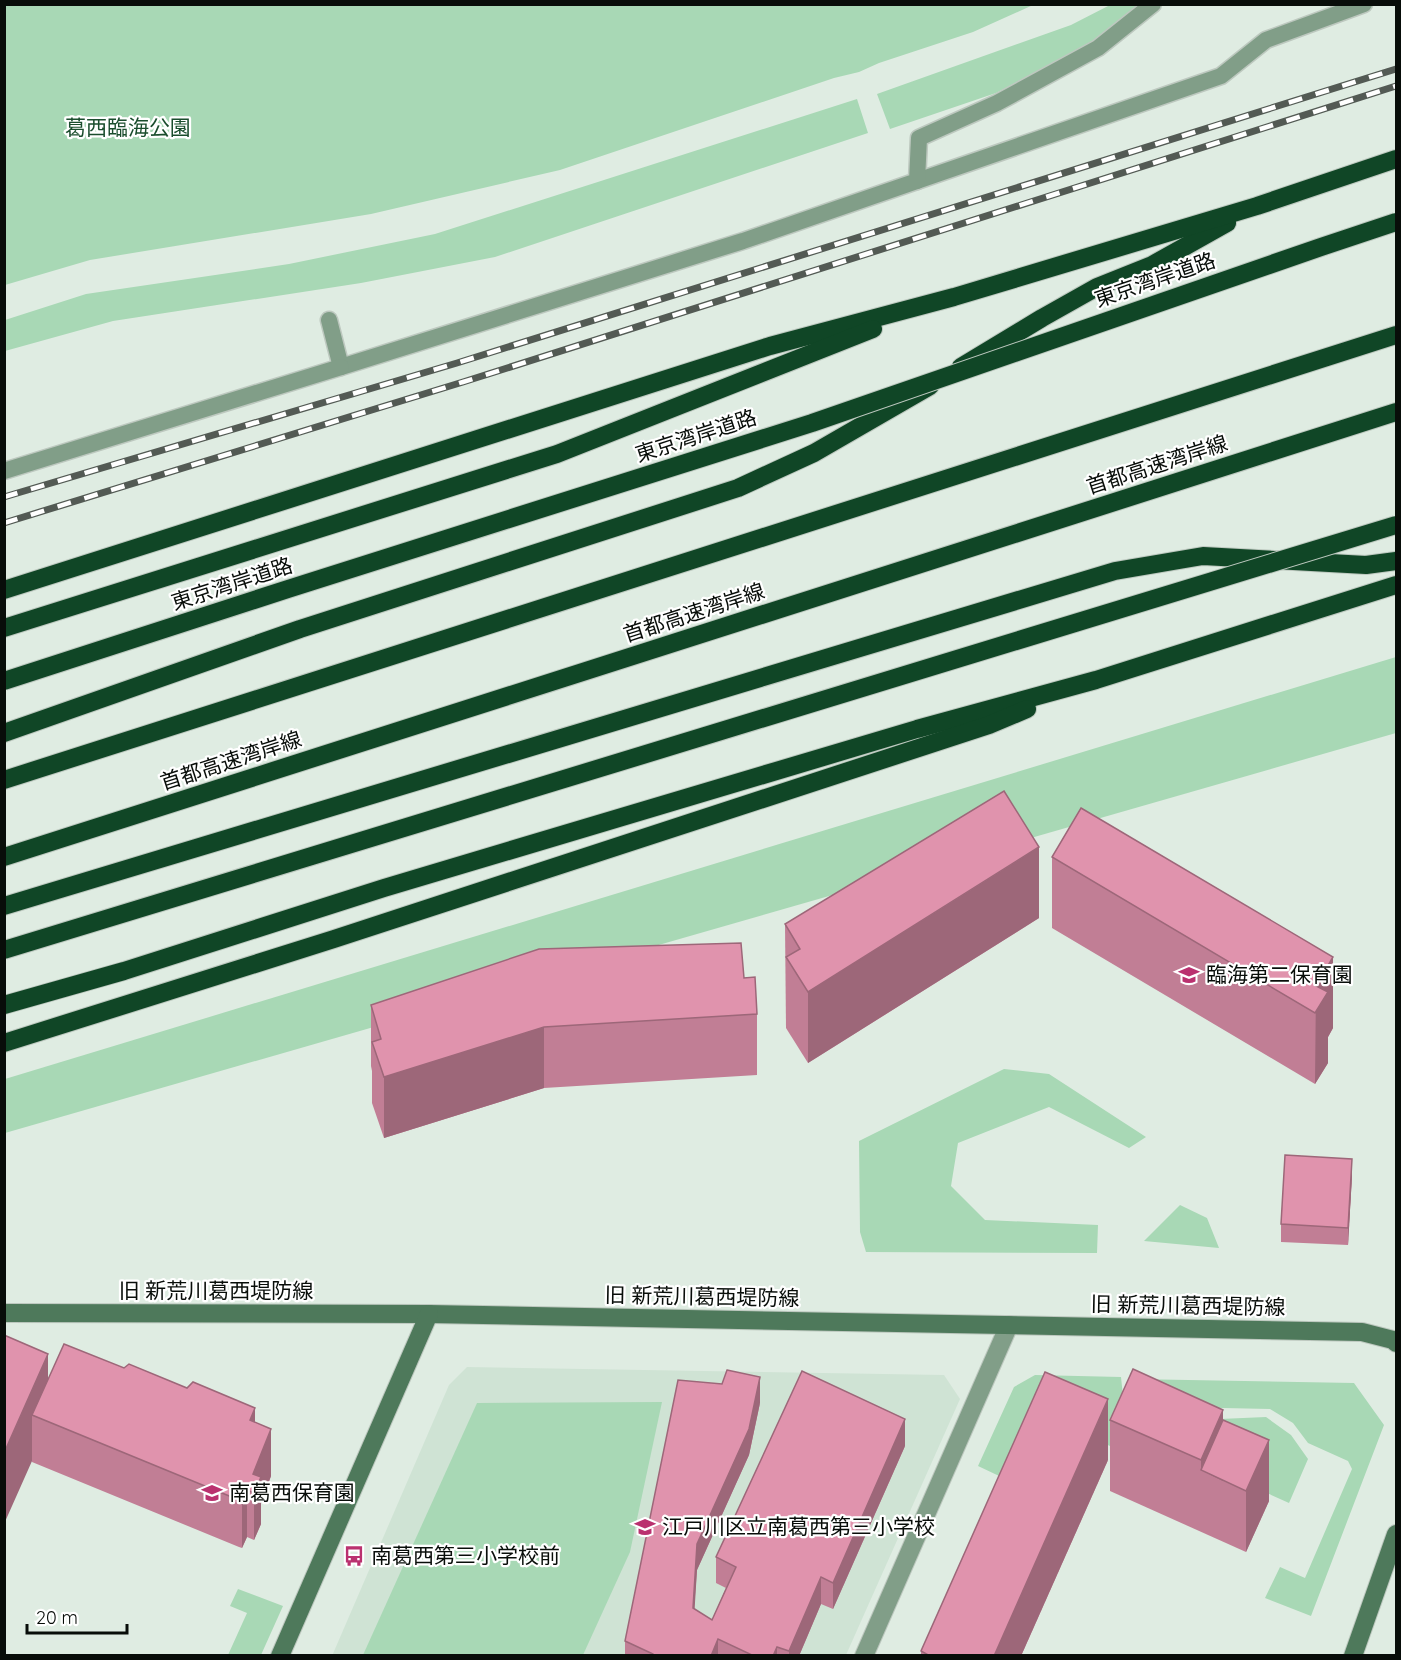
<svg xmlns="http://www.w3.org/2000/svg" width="1401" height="1660" viewBox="0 0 1401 1660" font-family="Quicksand,'Noto Sans JP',sans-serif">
  <rect width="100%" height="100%" fill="#dfece2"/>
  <polygon fill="#cfe3d4" points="467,1367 944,1375 960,1399 846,1655 332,1656 449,1385"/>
  <g fill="#a8d8b5">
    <polygon points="5,4 1033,4 1033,5 973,32 879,63 859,72 834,78 560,170 371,214 90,260 5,285"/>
    <polygon points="1110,5 1144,5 1084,47 996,93 890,129 877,94 1071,25"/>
    <polygon points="857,99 868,133 495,257 361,283 113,321 5,351 5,320 86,294 289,264 435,234"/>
    <polygon points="1396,657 1396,733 5,1133 5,1079"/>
    <polygon points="1004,1069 1049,1074 1146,1137 1129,1148 1049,1107 958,1143 951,1186 985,1220 1098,1225 1097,1253 866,1252 860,1232 859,1141"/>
    <polygon points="1180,1205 1207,1218 1219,1248 1144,1241"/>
    <polygon points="1035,1375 1121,1377 1123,1396 1220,1419 1266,1417 1291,1435 1308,1459 1289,1503 1121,1427 1112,1447 1043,1414 1014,1483 978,1466 1014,1387"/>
    <polygon points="1132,1379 1354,1383 1384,1425 1311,1616 1265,1598 1280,1567 1305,1578 1352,1469 1348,1461 1308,1443 1293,1423 1270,1409 1176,1407"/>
    <polygon points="662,1402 630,1552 583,1655 363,1655 477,1403"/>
    <polygon points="238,1589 283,1606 261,1655 228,1655 247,1613 230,1606"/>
  </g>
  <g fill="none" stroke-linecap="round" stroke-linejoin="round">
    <g stroke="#bdc8bf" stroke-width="19">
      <g id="lane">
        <polyline points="917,181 1221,76 1266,40 1364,4"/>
        <polyline points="329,320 341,367 743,241 917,181 919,138 997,103 1098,48 1153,4"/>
        <polyline points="4,471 341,367"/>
      </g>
    </g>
    <g stroke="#bdc8bf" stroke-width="20">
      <polyline id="street" points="864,1656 1009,1325"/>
    </g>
    <g stroke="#bdc8bf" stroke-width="20">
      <g id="secondary">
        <polyline points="4,1313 429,1314 1362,1332 1393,1340 1396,1343"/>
        <polyline points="280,1656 429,1314"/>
        <polyline points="1353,1656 1396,1534"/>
      </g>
    </g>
    <g stroke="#bdc8bf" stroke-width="20">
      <g id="highway">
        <polyline points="961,367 1042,318 1097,287 1152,265 1227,223"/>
        <polyline points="4,590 770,346 954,297 1257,206 1396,159"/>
        <polyline points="4,628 557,454 873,329"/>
        <polyline points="4,733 300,629 738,488 814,453 930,386"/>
        <polyline points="4,780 1396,335"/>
        <polyline points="4,857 1396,412"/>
        <polyline points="4,906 1115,571 1203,556 1366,565 1396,561"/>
        <polyline points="4,1005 124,971 384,888 917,729 1096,680 1396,585"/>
        <polyline points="4,1043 334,939 989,725 1027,709"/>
      </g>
    </g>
    <use href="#lane" stroke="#819e88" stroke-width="16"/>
    <use href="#street" stroke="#819e88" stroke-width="18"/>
    <use href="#secondary" stroke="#4e795b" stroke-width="18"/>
    <use href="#highway" stroke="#104626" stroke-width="18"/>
    <g stroke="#535a54" stroke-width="7">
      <g id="rail">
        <polyline points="4,497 457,363 1396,69"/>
        <polyline points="4,523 463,382 1396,86"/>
      </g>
    </g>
    <use href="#rail" stroke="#fff" stroke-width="4.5" stroke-dasharray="14" stroke-linecap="butt"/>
    <g stroke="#bdc8bf" stroke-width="20" stroke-linecap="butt">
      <g id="highway-bridge">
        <polyline points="4,681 288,589 812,423 1321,247 1396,222"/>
        <polyline points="4,950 1396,525"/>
      </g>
    </g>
    <use href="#highway-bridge" stroke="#104626" stroke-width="18"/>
  </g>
  <g fill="#c17e95">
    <polygon points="1081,808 1333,1028 1328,1037 1328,1063 1315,1084 1052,928 1052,857"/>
    <polygon points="1039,918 808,1063 786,1028 785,924"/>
    <polygon points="744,978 757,1014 757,1075 544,1088 384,1138 372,1103 372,1071 371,1066 371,1005"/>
    <polygon points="1352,1176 1348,1245 1281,1242 1281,1224"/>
    <polygon points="4,1335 48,1380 124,1368 255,1422 271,1476 261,1503 261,1524 254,1540 247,1537 242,1548 239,1547 32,1462"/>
    <polygon points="760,1403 749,1455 697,1570 694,1609 712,1620 726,1588 716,1583 716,1557 905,1446 833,1609 821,1604 799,1656 625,1656 625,1641"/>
    <polygon points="1110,1420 1223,1420 1269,1501 1246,1552 1110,1491"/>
    <polygon points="1108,1460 1021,1656 921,1656 921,1651"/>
  </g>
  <g fill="#9d6779">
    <polygon points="1039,847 1039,918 808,1063 808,992"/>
    <polygon points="1333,957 1333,1028 1328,1037 1328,1063 1315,1084 1316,986"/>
    <polygon points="544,1027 544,1088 384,1138 384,1077"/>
    <polygon points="1352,1159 1352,1176 1348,1245 1348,1228"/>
    <polygon points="48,1354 48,1421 32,1415 32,1461 4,1524 4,1453"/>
    <polygon points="760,1377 760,1403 749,1455 697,1570 693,1635 693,1608 697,1544"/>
    <polygon points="1108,1399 1108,1460 1021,1656 994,1656"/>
    <polygon points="255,1408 255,1455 250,1420"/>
    <polygon points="1223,1410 1223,1481 1201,1470 1201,1460"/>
    <polygon points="905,1419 905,1446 833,1609 833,1583"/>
    <polygon points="271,1429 271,1476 261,1503 261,1524 254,1540 254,1493 253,1474"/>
    <polygon points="1269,1440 1269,1501 1246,1552 1246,1491"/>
    <polygon points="247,1490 247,1537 242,1548 242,1501"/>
    <polygon points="821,1577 821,1604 799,1656 789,1656 789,1651"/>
    <polygon points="718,1639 718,1656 711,1656"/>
    <polygon points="777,1647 777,1656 773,1656"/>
  </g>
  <g fill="#e093ad" stroke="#9d6779" stroke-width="1.5">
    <polygon points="1004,791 1039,847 808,992 786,957 800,949 785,924"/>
    <polygon points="1081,808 1333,957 1316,986 1328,992 1315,1013 1052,857"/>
    <polygon points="741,943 744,978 755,977 757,1014 544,1027 384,1077 372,1042 381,1039 371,1005 539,949"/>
    <polygon points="1285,1155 1352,1159 1348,1228 1281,1224"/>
    <polygon points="4,1335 48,1354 4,1453"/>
    <polygon points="64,1344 124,1368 129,1364 187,1388 193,1382 255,1408 250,1420 271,1429 253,1474 261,1477 254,1493 247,1490 242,1501 239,1500 32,1415"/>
    <polygon points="1133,1369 1223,1410 1201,1460 1110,1420"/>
    <polygon points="727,1370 760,1377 749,1429 697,1544 693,1608 712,1620 736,1567 716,1557 802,1371 905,1419 833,1583 821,1577 789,1651 777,1647 773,1656 754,1656 718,1639 711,1656 653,1656 653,1654 625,1641 678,1380 722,1384"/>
    <polygon points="1045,1372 1108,1399 994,1656 930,1656 921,1651"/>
    <polygon points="1223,1420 1269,1440 1246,1491 1201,1470"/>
  </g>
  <defs>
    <g id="school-bare" transform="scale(1.62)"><path d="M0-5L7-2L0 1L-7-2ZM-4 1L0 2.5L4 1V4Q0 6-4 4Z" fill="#ba316f" stroke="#fff" stroke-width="2.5" paint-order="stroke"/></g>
    <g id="bus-bare" transform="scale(1.62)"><path d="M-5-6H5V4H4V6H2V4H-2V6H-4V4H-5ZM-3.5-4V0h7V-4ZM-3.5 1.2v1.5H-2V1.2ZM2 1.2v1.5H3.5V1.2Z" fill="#ba316f" stroke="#fff" stroke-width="2.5" paint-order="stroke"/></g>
  </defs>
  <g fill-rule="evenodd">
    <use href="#school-bare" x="1189" y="975"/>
    <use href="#school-bare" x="212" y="1493"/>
    <use href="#school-bare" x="645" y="1527"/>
    <use href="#bus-bare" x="354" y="1556"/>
  </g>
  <g text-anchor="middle" stroke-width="4.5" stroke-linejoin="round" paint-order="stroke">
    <g font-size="21" fill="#1a4d2d" stroke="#fff">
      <text x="128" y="135">葛西臨海公園</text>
    </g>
    <g font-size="21" fill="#080d09" stroke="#fff">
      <text transform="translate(1155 280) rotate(-19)" y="7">東京湾岸道路</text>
      <text transform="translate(696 436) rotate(-18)" y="7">東京湾岸道路</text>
      <text transform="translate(1157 465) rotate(-18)" y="7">首都高速湾岸線</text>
      <text transform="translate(232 584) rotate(-18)" y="7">東京湾岸道路</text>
      <text transform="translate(694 613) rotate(-18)" y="7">首都高速湾岸線</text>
      <text transform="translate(231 761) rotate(-18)" y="7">首都高速湾岸線</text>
      <text x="216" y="1298">旧 新荒川葛西堤防線</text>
      <text transform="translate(702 1297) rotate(1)" y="7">旧 新荒川葛西堤防線</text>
      <text transform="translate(1188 1306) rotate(1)" y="7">旧 新荒川葛西堤防線</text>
    </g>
    <g font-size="21" fill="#080d09" stroke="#fff" text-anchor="start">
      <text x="1206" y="982">臨海第二保育園</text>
      <text x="229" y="1500">南葛西保育園</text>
      <text x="662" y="1534">江戸川区立南葛西第三小学校</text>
      <text x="371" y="1563">南葛西第三小学校前</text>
    </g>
  </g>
  <rect width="1401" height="1660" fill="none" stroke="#080d09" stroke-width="12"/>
  <path d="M27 1624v9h100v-9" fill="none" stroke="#080d09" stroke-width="3"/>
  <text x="36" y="1624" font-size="18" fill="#080d09" stroke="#ffffff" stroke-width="4.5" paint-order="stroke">20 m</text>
</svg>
